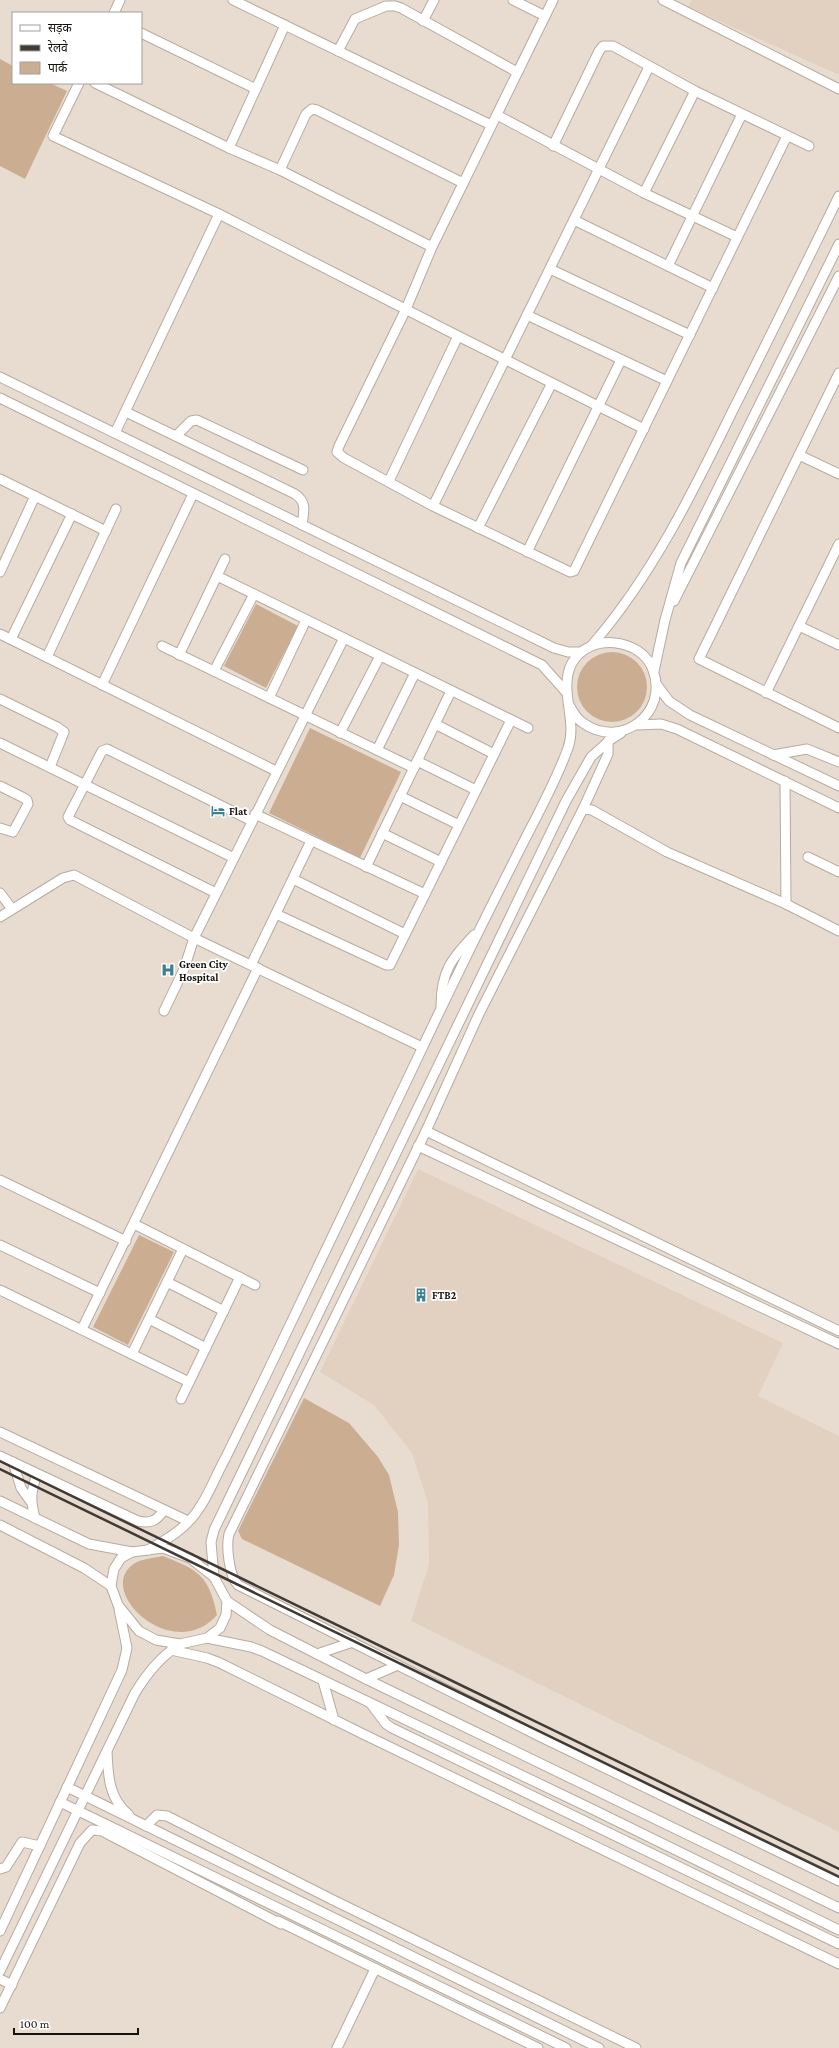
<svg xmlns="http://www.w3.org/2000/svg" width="839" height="2048" viewBox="0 0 839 2048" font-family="'Crimson Pro','Noto Sans Devanagari',serif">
  <rect width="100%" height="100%" fill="#e8dcd1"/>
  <g fill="#e2d1c0">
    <polygon points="692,0 839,0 839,75 688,7"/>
    <polygon points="418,1169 783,1343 758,1396 839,1436 839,1832 411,1621 429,1564 428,1503 412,1453 374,1405 320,1372"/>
  </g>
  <g fill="#cbae91">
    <polygon points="0,59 13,66 13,83 50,83 67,91 25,179 0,166"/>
    <polygon points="256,604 298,626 266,688 224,666"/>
    <circle cx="612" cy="687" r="35"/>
    <polygon points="310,728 401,772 360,858 269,813"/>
    <polygon points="139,1235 174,1252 128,1345 93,1327"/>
    <polygon points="304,1398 349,1423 378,1457 389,1475 398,1512 399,1545 394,1575 380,1606 242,1539 238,1531"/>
    <path d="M163,1556C198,1570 209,1575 217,1615C174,1664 98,1594 131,1566C138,1559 153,1558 163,1556Z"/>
  </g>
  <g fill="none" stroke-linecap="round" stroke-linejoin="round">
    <g stroke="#b7aba0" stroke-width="11">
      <g id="minor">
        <polyline points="233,0 491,125"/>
        <polyline points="513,0 545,16"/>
        <polyline points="553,0 432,247 406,309 339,446 337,452 344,458 433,506 570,572 574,571 787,136"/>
        <polyline points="663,0 839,89"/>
        <polyline points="114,13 120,0"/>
        <polyline points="423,21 434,0"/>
        <polyline points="141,33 256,89"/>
        <polyline points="338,51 355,19 386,6 395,6 401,8 517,72"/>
        <polyline points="79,83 53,136 219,214 458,336 644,429"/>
        <polyline points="95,83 229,148 280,170 432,247"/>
        <polyline points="497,115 644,193 737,237"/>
        <polyline points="553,146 599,51 603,46 613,46 695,91 809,146"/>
        <polyline points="229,148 285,25"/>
        <polyline points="280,170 306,114 312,109 317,110 463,183"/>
        <polyline points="644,193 695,91"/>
        <polyline points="574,220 713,288"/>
        <polyline points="668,266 742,114"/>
        <polyline points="550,269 690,335"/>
        <polyline points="527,315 667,381"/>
        <polyline points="839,373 699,659 839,728"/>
        <polyline points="0,377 554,648 568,652 581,652"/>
        <polyline points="0,398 542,665 566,692"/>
        <path d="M126,412L295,494C307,502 304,511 302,525"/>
        <polyline points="115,433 219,214"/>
        <polyline points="176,436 191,421 197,420 303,470"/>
        <polyline points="799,455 839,474"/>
        <polyline points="0,479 106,531"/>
        <polyline points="389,481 458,336"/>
        <polyline points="433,506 649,67"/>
        <polyline points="478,528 552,383"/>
        <polyline points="527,552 621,360"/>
        <polyline points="0,572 35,496"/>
        <polyline points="217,576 528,728"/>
        <polyline points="674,601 839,276"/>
        <polyline points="799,626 839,645"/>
        <polyline points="0,634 276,771"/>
        <polyline points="11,639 72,514"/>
        <path d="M592,645C652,576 693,492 733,410C769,339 804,267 839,196"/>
        <polyline points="162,646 414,768"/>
        <polyline points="179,655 225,559"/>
        <polyline points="47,657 116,509"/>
        <polyline points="214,671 254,594"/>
        <polyline points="654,671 665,620 681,563 839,244"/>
        <polyline points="102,685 193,494"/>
        <polyline points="657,685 669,701 690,715 839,786"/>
        <polyline points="766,693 839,544"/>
        <polyline points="269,698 306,620"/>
        <polyline points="0,699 57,727 64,732 50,767"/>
        <polyline points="435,724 494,754"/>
        <polyline points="637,725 661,724 677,729 839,808"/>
        <polyline points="340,733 380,656"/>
        <polyline points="0,743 234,858"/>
        <polyline points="377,750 415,673"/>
        <polyline points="773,755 807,749 839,762"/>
        <polyline points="417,761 476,790"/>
        <polyline points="785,781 786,904"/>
        <polyline points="0,786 24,798 27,800 28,804 13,832 0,828"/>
        <polyline points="400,796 459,825"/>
        <polyline points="583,809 608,754 608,741"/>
        <polyline points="255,814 425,894"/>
        <polyline points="382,833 441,862"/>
        <polyline points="808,857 839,872"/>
        <polyline points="366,867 451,691"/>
        <polyline points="293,879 405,934"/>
        <polyline points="0,893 12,909"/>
        <polyline points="216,893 70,820 68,817 102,751 107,749 252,821"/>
        <polyline points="276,914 386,965 390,965 511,720"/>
        <polyline points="0,917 63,878 74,875 194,938 422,1047"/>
        <path d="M839,931L786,904L667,852L592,810L583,809L479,1014L426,1131L229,1534C226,1546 229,1576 238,1585L541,1737L839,1881"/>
        <polyline points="251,965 311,841"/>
        <path d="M441,1006C441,972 451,959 474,935"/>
        <polyline points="164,1011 184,969 194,938 344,638"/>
        <polyline points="426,1131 839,1331"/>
        <polyline points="418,1146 839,1344"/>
        <polyline points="0,1180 126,1241"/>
        <polyline points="134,1224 255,1285"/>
        <polyline points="0,1245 100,1293"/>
        <polyline points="167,1282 224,1311"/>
        <polyline points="0,1290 189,1382"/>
        <polyline points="149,1319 206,1348"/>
        <polyline points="82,1329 258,968"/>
        <polyline points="132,1354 183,1249"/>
        <polyline points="181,1399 240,1277"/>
        <polyline points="0,1432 188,1521"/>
        <path d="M0,1456L138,1521C152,1524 157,1520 164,1510"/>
        <polyline points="13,1462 21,1488 31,1502"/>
        <polyline points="0,1501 89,1544 132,1552"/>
        <path d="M35,1518C30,1499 31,1492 37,1474"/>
        <polyline points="0,1525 84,1568 111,1586"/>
        <path d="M148,1550C168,1539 188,1527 200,1507C210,1492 217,1473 226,1457C243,1422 261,1386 278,1350C324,1253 371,1155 418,1057C449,991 481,926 514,861C532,824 554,787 568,748C578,720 558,689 572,663C589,632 642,638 653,670C669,713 621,750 583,723C576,719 572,710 568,703"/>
        <polyline points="214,1577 211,1542 214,1530 566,801 591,757 610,740 621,733"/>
        <polyline points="227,1601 226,1615 220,1628 207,1638 180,1644 156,1640 139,1631 118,1605 111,1586 114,1569 121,1558 132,1552 163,1548 190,1558 214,1577 227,1601 270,1630 366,1679 839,1908"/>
        <polyline points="207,1638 251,1647 262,1651 592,1809 839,1930"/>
        <polyline points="171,1650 207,1658 220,1663 363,1734 839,1964"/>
        <polyline points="317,1654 353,1642"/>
        <polyline points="366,1679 398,1665"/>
        <polyline points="323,1681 334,1720"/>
        <polyline points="371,1704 386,1724 392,1728 839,1944"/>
        <path d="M107,1752C108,1776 109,1799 129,1815"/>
        <polyline points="67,1787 599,2048"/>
        <polyline points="60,1802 566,2048"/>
        <polyline points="146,1826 157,1815 167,1816 331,1899 636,2048"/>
        <polyline points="0,1869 6,1867 22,1842 40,1846"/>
        <polyline points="278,1921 538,2048"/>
        <polyline points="0,1931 122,1670 127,1648 119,1609"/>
        <path d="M0,1971L135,1693C146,1675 158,1659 176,1647"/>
        <polyline points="0,1979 12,1985"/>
        <polyline points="0,2008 80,1843 92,1830 102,1831 281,1924"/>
        <polyline points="337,2048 375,1969"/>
      </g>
    </g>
    <use href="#minor" stroke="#fff" stroke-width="9"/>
    <g stroke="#413b36" stroke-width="2.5">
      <polyline points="0,1461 839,1869"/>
      <polyline points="0,1469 839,1877"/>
    </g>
  </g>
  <defs>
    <g id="hotel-bare" transform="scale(1.08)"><path d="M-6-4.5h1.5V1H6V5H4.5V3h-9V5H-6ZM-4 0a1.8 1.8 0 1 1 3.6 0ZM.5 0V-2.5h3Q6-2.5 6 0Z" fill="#3d8091" stroke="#fff" stroke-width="2.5" paint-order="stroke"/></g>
    <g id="hospital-bare" transform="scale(1.08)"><path d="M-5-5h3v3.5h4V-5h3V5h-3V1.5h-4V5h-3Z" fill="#3d8091" stroke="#fff" stroke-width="2.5" paint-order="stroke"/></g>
    <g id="building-bare" transform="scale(1.08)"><path d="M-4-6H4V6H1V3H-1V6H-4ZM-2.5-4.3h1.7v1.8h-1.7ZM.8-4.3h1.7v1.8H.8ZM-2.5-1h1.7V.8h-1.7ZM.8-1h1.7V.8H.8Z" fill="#3d8091" stroke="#fff" stroke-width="2.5" paint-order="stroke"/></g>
  </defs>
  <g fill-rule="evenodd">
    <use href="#hotel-bare" x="218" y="811"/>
    <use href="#hospital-bare" x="168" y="970"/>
    <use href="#building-bare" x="421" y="1295"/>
  </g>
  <g text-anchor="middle" stroke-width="3.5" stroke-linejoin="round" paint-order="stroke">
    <g font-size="11" font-weight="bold" fill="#16120e" stroke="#fff" text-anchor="start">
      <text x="229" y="815">Flat</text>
      <text x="179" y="968">Green City<tspan x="179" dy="13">Hospital</tspan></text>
      <text x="432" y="1299">FTB2</text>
    </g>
  </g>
  <rect x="12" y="12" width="130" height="72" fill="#ffffff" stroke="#a2a09f"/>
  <rect x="20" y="25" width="20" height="6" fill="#ffffff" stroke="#a2a09f"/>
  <text x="48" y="32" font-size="12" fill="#16120e">सड़क</text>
  <rect x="20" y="45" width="20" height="6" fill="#413b36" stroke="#a2a09f"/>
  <text x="48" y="52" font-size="12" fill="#16120e">रेलवे</text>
  <rect x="20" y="62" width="20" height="12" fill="#cbae91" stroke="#a2a09f"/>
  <text x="48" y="72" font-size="12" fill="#16120e">पार्क</text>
  <path d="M14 2028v6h124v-6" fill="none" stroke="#16120e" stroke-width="2"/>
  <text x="20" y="2028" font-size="12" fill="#16120e" stroke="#ffffff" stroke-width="3" paint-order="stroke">100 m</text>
</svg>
